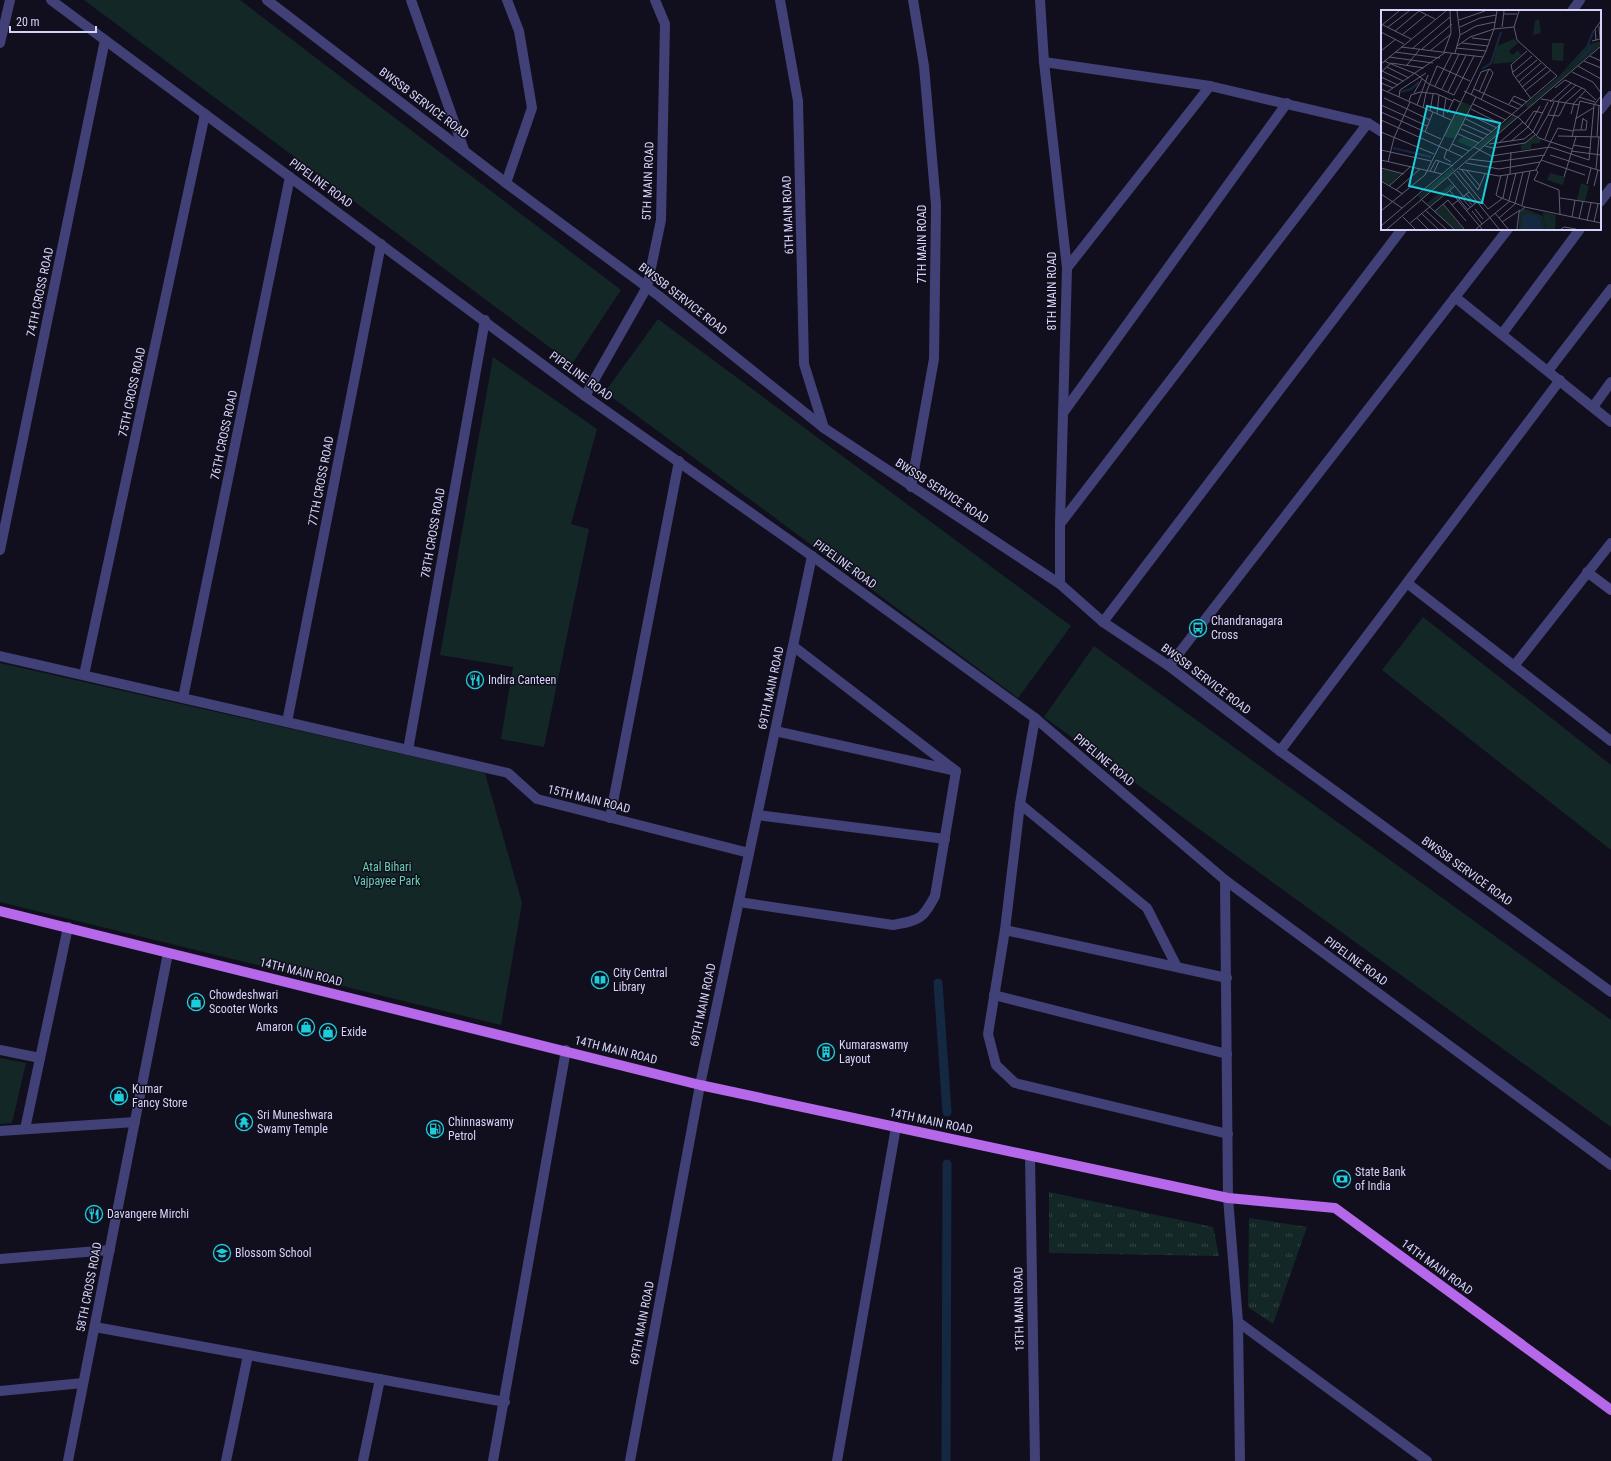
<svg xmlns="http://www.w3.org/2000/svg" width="1611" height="1461" viewBox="0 0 1611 1461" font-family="'Roboto Condensed',sans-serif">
  <defs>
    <pattern id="grass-tufts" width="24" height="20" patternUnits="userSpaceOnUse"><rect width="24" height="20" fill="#132726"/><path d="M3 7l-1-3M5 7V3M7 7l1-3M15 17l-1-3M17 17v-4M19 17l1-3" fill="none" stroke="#354546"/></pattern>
  </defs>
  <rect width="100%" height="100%" fill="#110f1e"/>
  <g fill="url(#grass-tufts)">
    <polygon points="1049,1192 1213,1227 1219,1256 1049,1253"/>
    <polygon points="1249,1218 1307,1227 1273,1324 1248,1307"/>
  </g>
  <g fill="#132726">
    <polygon points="84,0 240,0 621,290 572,364"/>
    <polygon points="658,319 1071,626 1018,698 605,392"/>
    <polygon points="493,357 597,429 571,524 589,529 544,747 501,739 513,667 440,655"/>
    <polygon points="1423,617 1611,765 1611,850 1382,670"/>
    <polygon points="1094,646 1611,1020 1611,1127 1044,717"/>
    <polygon points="0,663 485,773 522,903 501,1025 0,902"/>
    <polygon points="0,1058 26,1063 12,1123 0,1124"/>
  </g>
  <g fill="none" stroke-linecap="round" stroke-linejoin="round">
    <g stroke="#152842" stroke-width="9">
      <polyline points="938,983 947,1112"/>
      <polyline points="946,1461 947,1164"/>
    </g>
    <g stroke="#414077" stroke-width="10">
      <polyline points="51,0 585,396 812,556 1035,718 1225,880 1611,1165"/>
      <polyline points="267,0 506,183 659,296 824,428 1060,584 1103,622 1169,666 1280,751 1611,992"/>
      <polyline points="411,0 464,150"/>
      <polyline points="780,0 798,101 804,364 824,428"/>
      <polyline points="1040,0 1044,62 1067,268 1060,524 1060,584"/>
      <polyline points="1572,11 1580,0"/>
      <polyline points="0,43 10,0"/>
      <polyline points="1044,62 1210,86 1368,123 1382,132"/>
      <polyline points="1600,110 1611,96"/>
      <polyline points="506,183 532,108 519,31 507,0"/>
      <polyline points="1600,202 1611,188"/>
      <polyline points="1067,268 1210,86"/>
      <polyline points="1455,297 1611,422"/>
      <polyline points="1502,334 1580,229"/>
      <polyline points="1548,371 1611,289"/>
      <polyline points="585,396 647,287 661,220 665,24 655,0"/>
      <polyline points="1593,407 1611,382"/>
      <polyline points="1063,413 1287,103"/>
      <polyline points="911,487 934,359 936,205 924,66 913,0"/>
      <polyline points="1060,524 1368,123"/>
      <polyline points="0,550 105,40"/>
      <polyline points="1587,572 1611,590"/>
      <polyline points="1407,583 1611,741"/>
      <polyline points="1103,622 1402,229"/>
      <polyline points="793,646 956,771"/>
      <polyline points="0,656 508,773 537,799 749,853"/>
      <polyline points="1169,666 1508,229"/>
      <polyline points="1514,666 1611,543"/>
      <polyline points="84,675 205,114"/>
      <polyline points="183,698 290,177"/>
      <polyline points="1035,718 1020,804 1005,930 988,1034 996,1065 1015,1083 1228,1134"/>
      <polyline points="287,722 381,244"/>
      <polyline points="775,731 952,770"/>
      <polyline points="408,750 485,320"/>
      <polyline points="1280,751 1560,380"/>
      <polyline points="1020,804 1147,908 1177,967"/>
      <polyline points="757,815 945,839"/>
      <polyline points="610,818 679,461"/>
      <polyline points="1225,880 1228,1198 1238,1322 1240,1461"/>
      <path d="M739,902L893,925C920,920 922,920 935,896L956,771"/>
      <polyline points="1005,930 1227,978"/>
      <polyline points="994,995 1227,1054"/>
      <polyline points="0,1050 40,1058"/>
      <polyline points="25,1129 68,927"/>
      <polyline points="0,1131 135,1122"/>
      <polyline points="1030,1156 1035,1461"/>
      <polyline points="0,1259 110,1250"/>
      <polyline points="1238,1322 1427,1461"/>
      <polyline points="95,1327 505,1402"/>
      <polyline points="0,1391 83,1383"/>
      <polyline points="68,1461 168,953"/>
      <polyline points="226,1461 248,1355"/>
      <polyline points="363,1461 380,1379"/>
      <polyline points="493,1461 566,1050"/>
      <polyline points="630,1461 700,1085 812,556"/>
      <polyline points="837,1461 896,1127"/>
    </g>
    <polyline stroke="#b668eb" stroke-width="10" points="0,911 700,1085 1228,1198 1335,1208 1611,1410"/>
  </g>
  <defs>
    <g id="bus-ring" transform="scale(0.9)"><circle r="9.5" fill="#110f1e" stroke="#1dcdda" stroke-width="1.5"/><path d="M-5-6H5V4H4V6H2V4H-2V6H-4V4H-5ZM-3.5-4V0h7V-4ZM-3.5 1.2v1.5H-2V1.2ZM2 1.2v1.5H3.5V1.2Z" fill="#1dcdda"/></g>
    <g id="restaurant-ring" transform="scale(0.9)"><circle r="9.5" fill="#110f1e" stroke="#1dcdda" stroke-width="1.5"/><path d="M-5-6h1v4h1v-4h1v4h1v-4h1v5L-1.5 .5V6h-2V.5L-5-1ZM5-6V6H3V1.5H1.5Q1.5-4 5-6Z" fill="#1dcdda"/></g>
    <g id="library-ring" transform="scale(0.9)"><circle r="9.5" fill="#110f1e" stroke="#1dcdda" stroke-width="1.5"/><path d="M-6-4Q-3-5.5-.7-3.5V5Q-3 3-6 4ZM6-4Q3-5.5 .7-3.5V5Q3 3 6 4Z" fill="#1dcdda"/></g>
    <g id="shop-ring" transform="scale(0.9)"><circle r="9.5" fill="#110f1e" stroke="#1dcdda" stroke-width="1.5"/><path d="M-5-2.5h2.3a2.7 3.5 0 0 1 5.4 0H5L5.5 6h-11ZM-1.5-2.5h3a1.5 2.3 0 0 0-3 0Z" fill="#1dcdda"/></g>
    <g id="building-ring" transform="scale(0.9)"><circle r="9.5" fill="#110f1e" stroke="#1dcdda" stroke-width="1.5"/><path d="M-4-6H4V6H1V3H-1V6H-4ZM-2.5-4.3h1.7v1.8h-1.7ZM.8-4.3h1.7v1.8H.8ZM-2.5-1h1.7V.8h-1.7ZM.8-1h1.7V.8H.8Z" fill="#1dcdda"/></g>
    <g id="temple-ring" transform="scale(0.9)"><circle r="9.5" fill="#110f1e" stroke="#1dcdda" stroke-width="1.5"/><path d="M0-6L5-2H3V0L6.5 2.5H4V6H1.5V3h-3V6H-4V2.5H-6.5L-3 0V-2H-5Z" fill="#1dcdda"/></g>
    <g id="fuel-ring" transform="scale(0.9)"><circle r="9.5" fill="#110f1e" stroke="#1dcdda" stroke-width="1.5"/><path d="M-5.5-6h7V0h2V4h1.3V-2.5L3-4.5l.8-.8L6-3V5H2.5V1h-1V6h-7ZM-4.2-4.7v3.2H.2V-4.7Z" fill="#1dcdda"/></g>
    <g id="bank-ring" transform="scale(0.9)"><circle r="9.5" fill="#110f1e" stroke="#1dcdda" stroke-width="1.5"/><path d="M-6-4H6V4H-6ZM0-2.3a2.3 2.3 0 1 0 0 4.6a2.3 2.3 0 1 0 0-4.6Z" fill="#1dcdda"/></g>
    <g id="school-ring" transform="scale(0.9)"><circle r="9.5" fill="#110f1e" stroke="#1dcdda" stroke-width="1.5"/><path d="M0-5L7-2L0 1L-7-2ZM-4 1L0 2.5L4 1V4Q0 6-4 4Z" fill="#1dcdda"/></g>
  </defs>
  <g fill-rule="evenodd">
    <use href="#bus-ring" x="1198" y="628"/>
    <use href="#restaurant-ring" x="475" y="680"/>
    <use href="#library-ring" x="600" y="980"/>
    <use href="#shop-ring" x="196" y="1002"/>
    <use href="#shop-ring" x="306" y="1027"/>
    <use href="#shop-ring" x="328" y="1032"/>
    <use href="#building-ring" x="826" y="1052"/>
    <use href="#shop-ring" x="119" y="1096"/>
    <use href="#temple-ring" x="244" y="1122"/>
    <use href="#fuel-ring" x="435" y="1129"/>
    <use href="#bank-ring" x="1342" y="1179"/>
    <use href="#restaurant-ring" x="94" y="1214"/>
    <use href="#school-ring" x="222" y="1253"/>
  </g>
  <g text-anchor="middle" stroke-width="3" stroke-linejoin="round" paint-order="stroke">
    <g font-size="12" fill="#d6d3f9" stroke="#110f1e">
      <text transform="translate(424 103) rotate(37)" y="4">BWSSB SERVICE ROAD</text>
      <text transform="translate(648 181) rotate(-88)" y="4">5TH MAIN ROAD</text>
      <text transform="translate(321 183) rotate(36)" y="4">PIPELINE ROAD</text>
      <text transform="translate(788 215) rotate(-92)" y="4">6TH MAIN ROAD</text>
      <text transform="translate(922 244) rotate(-90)" y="4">7TH MAIN ROAD</text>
      <text transform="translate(1052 291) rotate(-90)" y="4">8TH MAIN ROAD</text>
      <text transform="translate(40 292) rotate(-78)" y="4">74TH CROSS ROAD</text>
      <text transform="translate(683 299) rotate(38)" y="4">BWSSB SERVICE ROAD</text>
      <text transform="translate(581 376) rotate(36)" y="4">PIPELINE ROAD</text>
      <text transform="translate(132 392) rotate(-78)" y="4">75TH CROSS ROAD</text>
      <text transform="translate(224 435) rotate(-78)" y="4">76TH CROSS ROAD</text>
      <text transform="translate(321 481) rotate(-79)" y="4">77TH CROSS ROAD</text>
      <text transform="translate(942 491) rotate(33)" y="4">BWSSB SERVICE ROAD</text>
      <text transform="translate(433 533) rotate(-80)" y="4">78TH CROSS ROAD</text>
      <text transform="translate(845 564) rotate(36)" y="4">PIPELINE ROAD</text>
      <text transform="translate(1206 679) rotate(37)" y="4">BWSSB SERVICE ROAD</text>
      <text transform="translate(771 688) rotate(-78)" y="4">69TH MAIN ROAD</text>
      <text transform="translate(1104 760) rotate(40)" y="4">PIPELINE ROAD</text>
      <text transform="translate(589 799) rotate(14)" y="4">15TH MAIN ROAD</text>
      <text transform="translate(1467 871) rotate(36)" y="4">BWSSB SERVICE ROAD</text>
      <text transform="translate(1356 961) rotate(36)" y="4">PIPELINE ROAD</text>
      <text transform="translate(301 972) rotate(14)" y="4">14TH MAIN ROAD</text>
      <text transform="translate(703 1005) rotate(-78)" y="4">69TH MAIN ROAD</text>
      <text transform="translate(616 1050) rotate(14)" y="4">14TH MAIN ROAD</text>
      <text transform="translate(931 1121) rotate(12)" y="4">14TH MAIN ROAD</text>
      <text transform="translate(1437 1267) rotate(36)" y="4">14TH MAIN ROAD</text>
      <text transform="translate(89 1287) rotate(-79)" y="4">58TH CROSS ROAD</text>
      <text transform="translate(1019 1309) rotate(-91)" y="4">13TH MAIN ROAD</text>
      <text transform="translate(642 1323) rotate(-79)" y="4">69TH MAIN ROAD</text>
    </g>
    <g font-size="12" fill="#d6d3f9" stroke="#110f1e" text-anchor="start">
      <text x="1211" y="625">Chandranagara<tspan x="1211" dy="14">Cross</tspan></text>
      <text x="488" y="684">Indira Canteen</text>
      <text x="613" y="977">City Central<tspan x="613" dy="14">Library</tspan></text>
      <text x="209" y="999">Chowdeshwari<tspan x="209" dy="14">Scooter Works</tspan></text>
      <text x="293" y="1031" text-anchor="end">Amaron</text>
      <text x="341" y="1036">Exide</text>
      <text x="839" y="1049">Kumaraswamy<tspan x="839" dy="14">Layout</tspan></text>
      <text x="132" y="1093">Kumar<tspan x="132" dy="14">Fancy Store</tspan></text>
      <text x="257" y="1119">Sri Muneshwara<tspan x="257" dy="14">Swamy Temple</tspan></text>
      <text x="448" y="1126">Chinnaswamy<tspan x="448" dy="14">Petrol</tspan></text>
      <text x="1355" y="1176">State Bank<tspan x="1355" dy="14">of India</tspan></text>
      <text x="107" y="1218">Davangere Mirchi</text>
      <text x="235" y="1257">Blossom School</text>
    </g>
    <g font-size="12" fill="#69cfb2" stroke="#110f1e">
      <text x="387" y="871">Atal Bihari<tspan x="387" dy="14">Vajpayee Park</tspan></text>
    </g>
  </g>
  <g transform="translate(1381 10)">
    <rect width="220" height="220" fill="#110f1e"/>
    <path d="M220,31V35L199,53L197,50L178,66L206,35ZM171,33H183L182,51L171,50ZM169,163L184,167L182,175L166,170ZM200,173L208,176L204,191L196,190ZM162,202L175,205L174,219H164Z" fill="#132726"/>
    <path d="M158,9L160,23L152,25L154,11ZM133,29L137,33L128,41L131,45L137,40L140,45L132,52L112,54L116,36ZM197,50L199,53L147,98L144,95ZM80,91L91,96L75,128H68L62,126ZM132,106L136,108L98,140L95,137ZM154,126L160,129L159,133L150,134V139L140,140V135ZM82,127L96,133L91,138L76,131ZM72,157L74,160L40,190L37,186ZM0,159L20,164L8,175L0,170ZM70,174L72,177L48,196L46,193ZM62,195L82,219H74L54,202ZM142,198L162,206L164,219H138V204Z" fill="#132726"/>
    <path d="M146,203L159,208L161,219H141V206Z" fill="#152842"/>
    <path fill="none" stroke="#152842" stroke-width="2" d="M198,50L209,39L207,34L213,20M101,59L110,53L120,22M20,82L30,79L38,72M12,138L50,147"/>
    <path fill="none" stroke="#605d76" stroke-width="1" d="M38,1L54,9M123,4H136M78,10L104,1M0,14L30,29M1,15L18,1M7,17L28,1M79,17L99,8L115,5M121,17L123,1M14,21L38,1M0,22L23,34M21,25L45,5M79,25L95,16L114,12M91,28L109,30M215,30L214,19L220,11M211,31L219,29L218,16M81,33L107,36M76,36L89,27L113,19L133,17M20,37L102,47M32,38L69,7M75,38L105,41M41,39L71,14M50,40L70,24M0,41L15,29M146,41L130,55L132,64L150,89M14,42L59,48M63,42L70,23L69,1M74,43L79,25L76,1M209,46L220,51M8,47L52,53M3,51L35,64L48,74L73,85L93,46M203,51L220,58M0,54L65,1M26,55L39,39M197,56L220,69M6,57L28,68M1,61L22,71M0,62L10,53L43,58M132,62L151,46M191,62L212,72L220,83M0,67L17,75M134,68L156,50M138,72L160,53M0,73L12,78M54,76L71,43M141,77L165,57M174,78L184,70L205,80L193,93L190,104M0,79L70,110M61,79L78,44M93,79L137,99M83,81L138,108L158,128L191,139M144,81L170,60M205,81L215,90M6,82L65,42M67,82L85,45M98,82L108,59M33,83L41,69M90,85L100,62L109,59L112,63L100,90M18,87L19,80L45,63M198,87L214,92M3,88L49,110M160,89L198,95L199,91L220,96M130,90L142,96M28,91L30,85L39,82L56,84L72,91M169,92L190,73M176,92L195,75M92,94L125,110M128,94L133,86L146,92M0,95L46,116M36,95L47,65M42,98L45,83L56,56L89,71M90,99L120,114M49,101L52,84M0,102L60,129M66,103L73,89L79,92M56,104L58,85M87,104L116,118M167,105L173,92M62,107L65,88M85,109L111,122M194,109L212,98M0,110L82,147M82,114L107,125M144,114L153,101L162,103M147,117L159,96M80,119L103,129M192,120H205L206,111L202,109M200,120L202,108M0,122L53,144M44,122L52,102M77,124L98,133M155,126L167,105L178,106L185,92L201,78M177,126L220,127M191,127L198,95M216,127L218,95M164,129L178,92M130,131L147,117M118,133L142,112M71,134L88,141M108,134L143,129L152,122L167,92M192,135L210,138M104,136L112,138L144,133L154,125M93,137L110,146L169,137L208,150L213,95L220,86M66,139L63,148L70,152M0,140L50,151M68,140L95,87M190,141L220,145M169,145L220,161M88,149L113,152L164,145M0,150L61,164M160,150L204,165M7,152L13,128L29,92M85,153L118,159L159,152M0,158L23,164M78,159L118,166L155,160M215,159L218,127M81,160L97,180M155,160L157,162L153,170L178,180L179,205M155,160L177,118L192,121M49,161L55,150L72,156M76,161L107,199M86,161L99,176M53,162L58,151M73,163L118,219M129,164L130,142M120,165L115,185L118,187L144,197L220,213M183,167L195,127M67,168L82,186M0,171L22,184M206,174L210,158M8,176L29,157M213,176L217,160M15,180L39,159M97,180L104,164M69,181L101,219M0,184L21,198M85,184L94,194M83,186L92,196M81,188L90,198M179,188L220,194M78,189L87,200M41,190L73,219M128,190L135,163M62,194L83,219M71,195L85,211M141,195L149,161M94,199L102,209M107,199L122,188L127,164M44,200L65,219M0,201L44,165L105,41L113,19L116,1M85,201L96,192M91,201L101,214M53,202L67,190L71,195L88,182M40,203L57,219M114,203L127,219M22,207L34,219M191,207L194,190M36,208L47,219M118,208L134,194L142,162M198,209L202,191M206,211L210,193M121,212L139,200M213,212L217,194M28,214L74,176M0,216L176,66L136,30L133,17L138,1M6,219L220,36M95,219L129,191M136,219L138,202L144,197M180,219L183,217L195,219"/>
    <path fill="#1dcdda" fill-opacity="0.15" stroke="#1dcdda" stroke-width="2" d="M46,96L119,113L101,193L28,176Z"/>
    <rect width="220" height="220" fill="none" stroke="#d6d3f9" stroke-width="2"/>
  </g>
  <path d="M10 26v6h86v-6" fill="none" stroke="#d6d3f9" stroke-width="2"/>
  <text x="16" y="26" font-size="12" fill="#d6d3f9" stroke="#110f1e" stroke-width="3" paint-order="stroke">20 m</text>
</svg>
